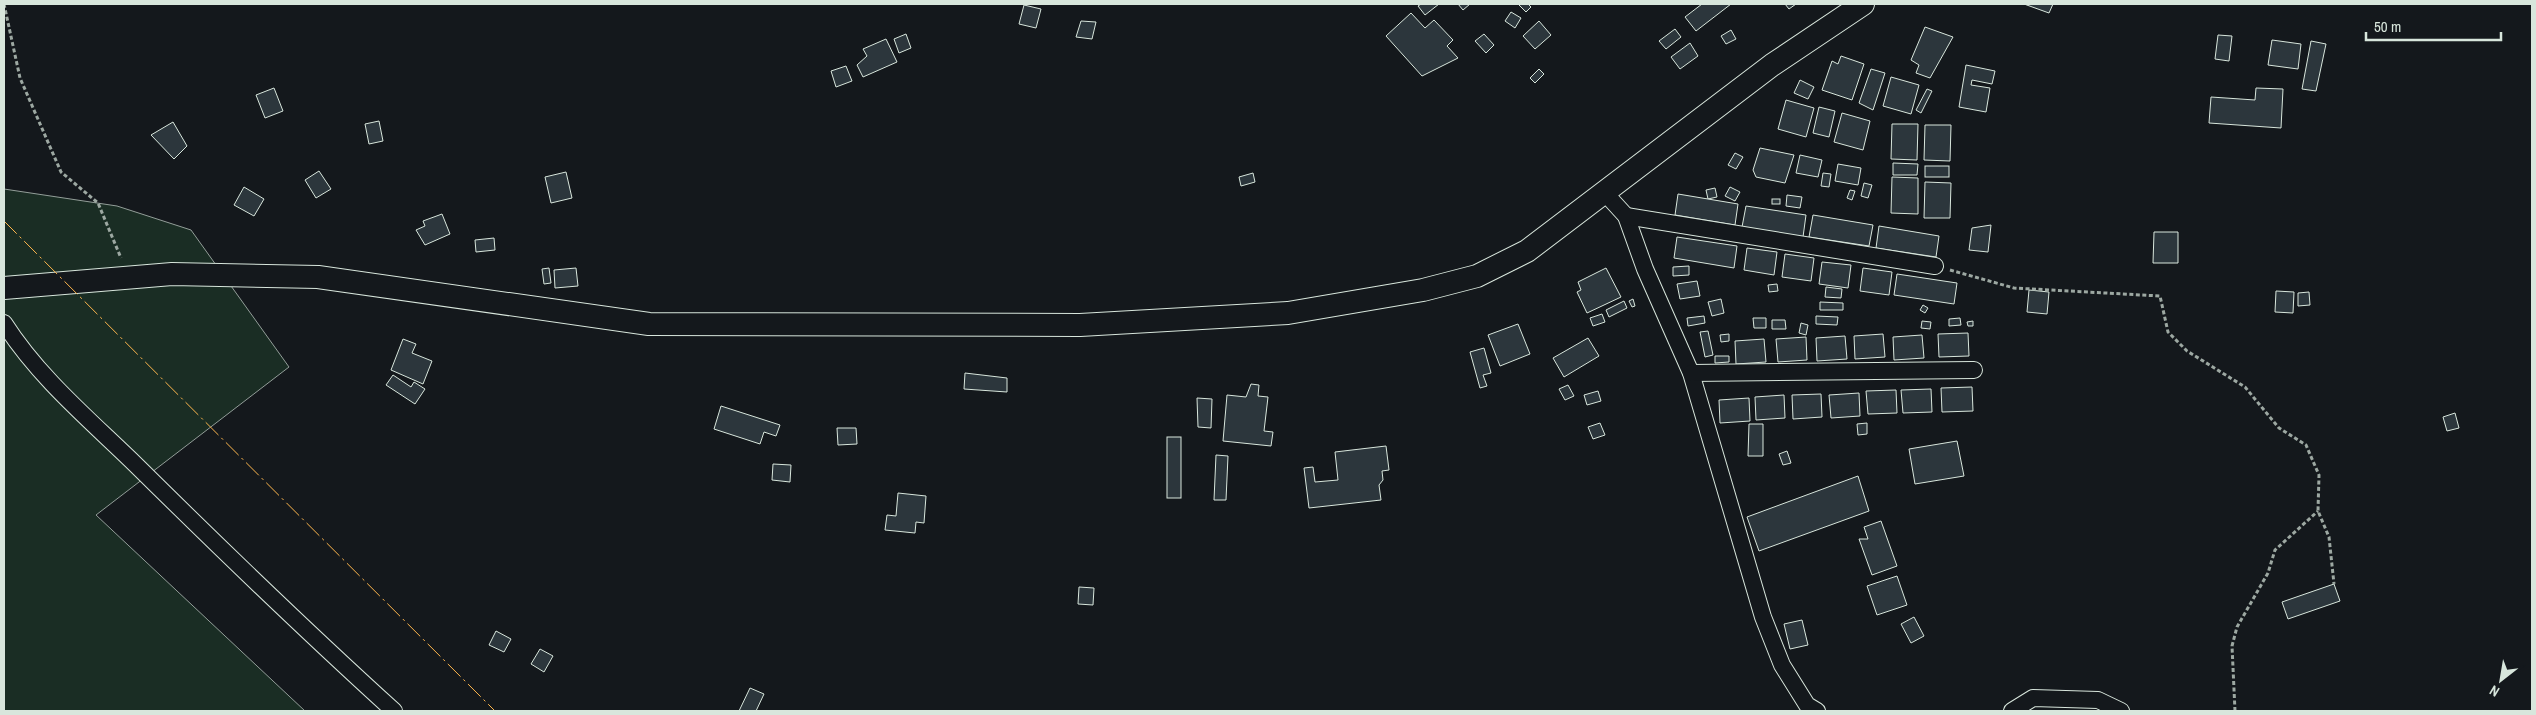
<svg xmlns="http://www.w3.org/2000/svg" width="2536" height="715" viewBox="0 0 2536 715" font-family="'Archivo Narrow',sans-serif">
  <rect width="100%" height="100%" fill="#14181c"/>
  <polygon fill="#1a2d24" stroke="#939e99" points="4,189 117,206 191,230 289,367 96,515 305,711 4,711"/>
  <g fill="#2c363c" stroke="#d8e6dc">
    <polygon points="1421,4 1439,4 1425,15 1418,6"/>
    <polygon points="1458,4 1470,4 1463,10"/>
    <polygon points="1518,4 1528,4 1531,7 1526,12"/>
    <polygon points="1702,4 1731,4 1696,31 1685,17"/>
    <polygon points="1785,4 1796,4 1789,9"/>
    <polygon points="2024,4 2053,4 2049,13"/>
    <polygon points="1024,5 1041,9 1036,28 1019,24"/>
    <polygon points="1511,12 1521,18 1515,28 1505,21"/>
    <polygon points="1411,13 1425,28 1434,20 1453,40 1447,46 1458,58 1422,76 1386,36"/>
    <polygon points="1081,21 1096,22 1092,39 1076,37"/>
    <polygon points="1539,21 1551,35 1535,49 1523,36"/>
    <polygon points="1925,27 1953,37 1930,78 1916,73 1919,65 1911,60"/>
    <polygon points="1675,29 1681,37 1666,49 1659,41"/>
    <polygon points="1731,30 1736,39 1726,44 1721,36"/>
    <polygon points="906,34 911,48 899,53 894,39"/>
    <polygon points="1484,34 1494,45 1486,53 1475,41"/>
    <polygon points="2218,35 2232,36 2229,61 2215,59"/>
    <polygon points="886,39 897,62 863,77 857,65 867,56 863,49"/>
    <polygon points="2272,40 2301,44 2298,69 2268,65"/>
    <polygon points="2311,41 2326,44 2316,91 2302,89"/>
    <polygon points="1690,43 1698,56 1680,69 1671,57"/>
    <polygon points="1841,56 1864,64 1852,100 1822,90 1832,61 1838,64"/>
    <polygon points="1966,65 1995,71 1992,84 1972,80 1971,85 1990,88 1986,112 1959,107"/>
    <polygon points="846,66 852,81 836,87 831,71"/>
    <polygon points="1539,69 1544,74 1535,83 1530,78"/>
    <polygon points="1871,69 1885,73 1873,110 1859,103"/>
    <polygon points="1891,77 1919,85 1911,114 1883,106"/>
    <polygon points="1800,80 1814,87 1808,99 1794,93"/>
    <polygon points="274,88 283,111 265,118 256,95"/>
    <polygon points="2256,88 2283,89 2281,128 2209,123 2211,97 2255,100"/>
    <polygon points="1927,89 1932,91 1921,113 1916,110"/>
    <polygon points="1786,100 1814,108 1806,137 1778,129"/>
    <polygon points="1819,107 1835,111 1829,137 1813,133"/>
    <polygon points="1842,113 1870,121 1863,150 1834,142"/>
    <polygon points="379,121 383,141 369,144 365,124"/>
    <polygon points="173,122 187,146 174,159 151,135"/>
    <polygon points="1892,124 1918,124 1917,160 1891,159"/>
    <polygon points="1925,125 1951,125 1950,161 1924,160"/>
    <polygon points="1760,148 1794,155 1785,183 1756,177 1753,170"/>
    <polygon points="1735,153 1743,157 1736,169 1728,165"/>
    <polygon points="1800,155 1822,160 1818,177 1796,173"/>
    <polygon points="1893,163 1918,164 1917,175 1893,175"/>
    <polygon points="1838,164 1861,168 1858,185 1835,181"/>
    <rect x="1925" y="166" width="24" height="11"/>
    <polygon points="319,171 331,189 316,198 305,180"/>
    <polygon points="566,172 572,198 551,203 545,177"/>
    <polygon points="1253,173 1255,182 1241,186 1239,177"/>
    <polygon points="1823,173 1831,174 1829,187 1821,186"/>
    <polygon points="1892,177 1918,178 1918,214 1891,213"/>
    <polygon points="1925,182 1951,183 1950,218 1924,218"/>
    <polygon points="1864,183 1872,185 1868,198 1861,196"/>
    <polygon points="244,187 264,199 254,216 234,205"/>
    <polygon points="1730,187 1740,192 1735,201 1725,196"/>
    <polygon points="1715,188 1717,197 1708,199 1706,190"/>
    <polygon points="1850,190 1855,191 1852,200 1847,198"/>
    <polygon points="1678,194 1738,204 1735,225 1675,215"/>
    <polygon points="1787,195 1802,197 1800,208 1786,206"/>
    <rect x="1772" y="199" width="8" height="5"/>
    <polygon points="1746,206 1806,215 1803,237 1742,227"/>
    <polygon points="442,214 450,234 425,245 416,230 425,226 423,221"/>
    <polygon points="1813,215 1873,225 1869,246 1809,237"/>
    <polygon points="1991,225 1988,252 1969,250 1972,228"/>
    <polygon points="1879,226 1939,236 1936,257 1876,248"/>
    <polygon points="2154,232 2178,232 2178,263 2153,263"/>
    <polygon points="1677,237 1737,246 1734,268 1674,258"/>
    <polygon points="494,238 495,250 476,252 475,240"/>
    <polygon points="1747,248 1777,252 1774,275 1744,270"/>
    <polygon points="1785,254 1814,258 1811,281 1782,277"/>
    <polygon points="1822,262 1851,265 1848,288 1819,284"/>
    <polygon points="1689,266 1689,275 1673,276 1673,267"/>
    <polygon points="549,268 551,283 544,284 542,269"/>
    <polygon points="576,268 578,286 555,288 554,270"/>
    <polygon points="1606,268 1621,297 1587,313 1577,292 1581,290 1578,282"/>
    <polygon points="1863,268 1892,272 1889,295 1860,291"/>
    <polygon points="1897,274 1957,283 1954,304 1894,295"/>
    <polygon points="1697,281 1700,296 1680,299 1677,284"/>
    <polygon points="1777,284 1778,291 1769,292 1768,285"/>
    <polygon points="1826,287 1842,289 1841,298 1825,297"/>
    <polygon points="2029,290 2049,292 2047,314 2027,312"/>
    <polygon points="2276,291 2294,292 2293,313 2275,312"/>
    <polygon points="2309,292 2310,305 2298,306 2298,293"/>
    <polygon points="1633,299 1635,306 1632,307 1629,301"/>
    <polygon points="1721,299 1724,313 1712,316 1708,302"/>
    <polygon points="1624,301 1627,308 1609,317 1606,310"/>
    <polygon points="1820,302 1843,303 1843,310 1820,310"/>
    <polygon points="1923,305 1928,308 1925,313 1920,310"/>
    <polygon points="1602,314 1605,322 1593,326 1590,318"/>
    <polygon points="1704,316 1705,323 1688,326 1687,318"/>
    <polygon points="1816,316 1838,317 1837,325 1816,324"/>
    <polygon points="1753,318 1766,318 1766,328 1754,328"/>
    <polygon points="1960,318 1961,325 1949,326 1949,319"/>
    <polygon points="1772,320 1785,320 1786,329 1772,329"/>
    <polygon points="1922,321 1931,322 1930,329 1921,328"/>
    <polygon points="1973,321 1973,326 1968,326 1967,322"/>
    <polygon points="1801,323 1808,325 1806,335 1799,333"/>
    <polygon points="1518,324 1530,354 1500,366 1488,335"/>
    <polygon points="1708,331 1713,355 1705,357 1700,332"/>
    <polygon points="1968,333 1969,356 1939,357 1938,334"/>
    <polygon points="1729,334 1729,341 1721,342 1720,335"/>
    <polygon points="1883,334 1885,357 1855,359 1854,336"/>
    <polygon points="1922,335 1924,358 1894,360 1893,337"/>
    <polygon points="1845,336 1847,359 1817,361 1816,338"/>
    <polygon points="1806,337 1807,360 1778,362 1776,339"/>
    <polygon points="1588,338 1599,356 1564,377 1553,358"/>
    <polygon points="403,339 416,344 412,353 432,361 423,384 391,370"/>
    <polygon points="1764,339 1766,362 1736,364 1735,341"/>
    <polygon points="1484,348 1491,373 1483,375 1487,386 1480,388 1470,352"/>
    <polygon points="1715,356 1729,356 1729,362 1715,363"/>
    <polygon points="965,373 1007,378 1007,392 964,389"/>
    <polygon points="393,375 411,387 414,382 425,389 415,404 386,385"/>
    <polygon points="1251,384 1259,385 1258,396 1268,397 1264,431 1273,432 1271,446 1223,441 1227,395 1246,397"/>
    <polygon points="1568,385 1574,396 1565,400 1559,389"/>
    <polygon points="1972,387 1973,411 1942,412 1941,388"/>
    <polygon points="1931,389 1932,412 1903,413 1901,390"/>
    <polygon points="1896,390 1897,413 1868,414 1866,391"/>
    <polygon points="1598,391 1601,401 1587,405 1584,395"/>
    <polygon points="1859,393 1860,416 1831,418 1829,395"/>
    <polygon points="1821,394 1822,417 1793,419 1792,395"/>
    <polygon points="1784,395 1785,418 1756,420 1755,397"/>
    <polygon points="1197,398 1212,399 1211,428 1198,427"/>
    <polygon points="1749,398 1750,421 1720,423 1719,400"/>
    <polygon points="721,406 780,425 776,436 764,432 760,444 714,429"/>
    <polygon points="2455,413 2459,428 2447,431 2443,417"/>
    <polygon points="1600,423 1605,435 1593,439 1588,427"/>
    <polygon points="1867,423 1867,434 1858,435 1857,424"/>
    <polygon points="1749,424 1763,424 1763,456 1748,456"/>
    <polygon points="837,428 856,428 857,444 838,445"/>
    <rect x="1167" y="437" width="14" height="61"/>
    <polygon points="1957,441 1964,476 1915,484 1909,449"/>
    <polygon points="1386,446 1389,470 1382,471 1383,480 1379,485 1381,500 1309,508 1304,468 1313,467 1315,482 1338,480 1335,452"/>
    <polygon points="1787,451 1791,463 1783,465 1779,454"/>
    <polygon points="1216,455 1228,456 1226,500 1214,500"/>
    <polygon points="773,464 791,465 790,482 772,480"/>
    <polygon points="1858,476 1869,511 1759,551 1747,517"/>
    <polygon points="898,493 926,496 924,523 916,522 915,533 885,530 887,515 896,516"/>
    <polygon points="1881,521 1897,566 1872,575 1859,539 1868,539 1864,527"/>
    <polygon points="1897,576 1907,605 1877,615 1867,586"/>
    <polygon points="2334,584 2340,601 2288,619 2282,602"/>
    <polygon points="1079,587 1094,588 1093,605 1078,604"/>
    <polygon points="1914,617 1924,636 1911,643 1901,624"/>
    <polygon points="1802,620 1808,645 1790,649 1784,624"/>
    <polygon points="496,631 511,639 504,652 489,645"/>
    <polygon points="540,649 553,656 544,672 531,664"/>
    <polygon points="750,688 764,694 756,711 739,711"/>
  </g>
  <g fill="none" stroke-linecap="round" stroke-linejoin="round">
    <g stroke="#d8e6dc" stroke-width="18">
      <g id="street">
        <polyline points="1605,193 1626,216 1645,269 1691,373 1763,617 1782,665 1807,705 1817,711"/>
        <polyline points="1626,216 1935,266"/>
        <path d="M4,323C39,378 91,421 137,466C221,549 307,632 394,711"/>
        <polyline points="1691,373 1974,370"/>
        <polyline points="2012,711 2033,698 2098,700 2121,711"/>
      </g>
    </g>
    <g stroke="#d8e6dc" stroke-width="24">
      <polyline id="secondary" points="4,288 172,274 318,277 649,324 1080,325 1288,313 1423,290 1477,276 1527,251 1772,65 1863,4"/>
    </g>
    <g stroke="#9da8a2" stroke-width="3" stroke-dasharray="4 2.5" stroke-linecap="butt">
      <polyline points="4,4 20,78 61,172 98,203 121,258"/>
      <polyline points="1950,270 2014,288 2160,296 2168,332 2187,351 2245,387 2279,428 2306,445 2319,475 2318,511 2329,537 2334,584"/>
      <polyline points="2235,711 2232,646 2237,627 2268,573 2275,550 2318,511"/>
    </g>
    <use href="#street" stroke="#14181c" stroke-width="16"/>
    <use href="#secondary" stroke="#14181c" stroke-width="22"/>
    <polyline stroke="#ffb74d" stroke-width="1" stroke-dasharray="18 4 2.5 4" stroke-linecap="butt" points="4,221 495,711"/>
  </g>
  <rect width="2536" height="715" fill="none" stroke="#d8e6dc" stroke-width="10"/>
  <g transform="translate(2501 680) rotate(211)" stroke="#14181c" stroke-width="4" paint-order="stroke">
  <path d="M0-4L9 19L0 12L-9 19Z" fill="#d8e6dc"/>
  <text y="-8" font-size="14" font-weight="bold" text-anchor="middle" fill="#d8e6dc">N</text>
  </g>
  <path d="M2366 32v8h135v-8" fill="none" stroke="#d8e6dc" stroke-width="2.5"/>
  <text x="2374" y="32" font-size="15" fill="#d8e6dc" stroke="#14181c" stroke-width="4" paint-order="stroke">50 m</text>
</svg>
